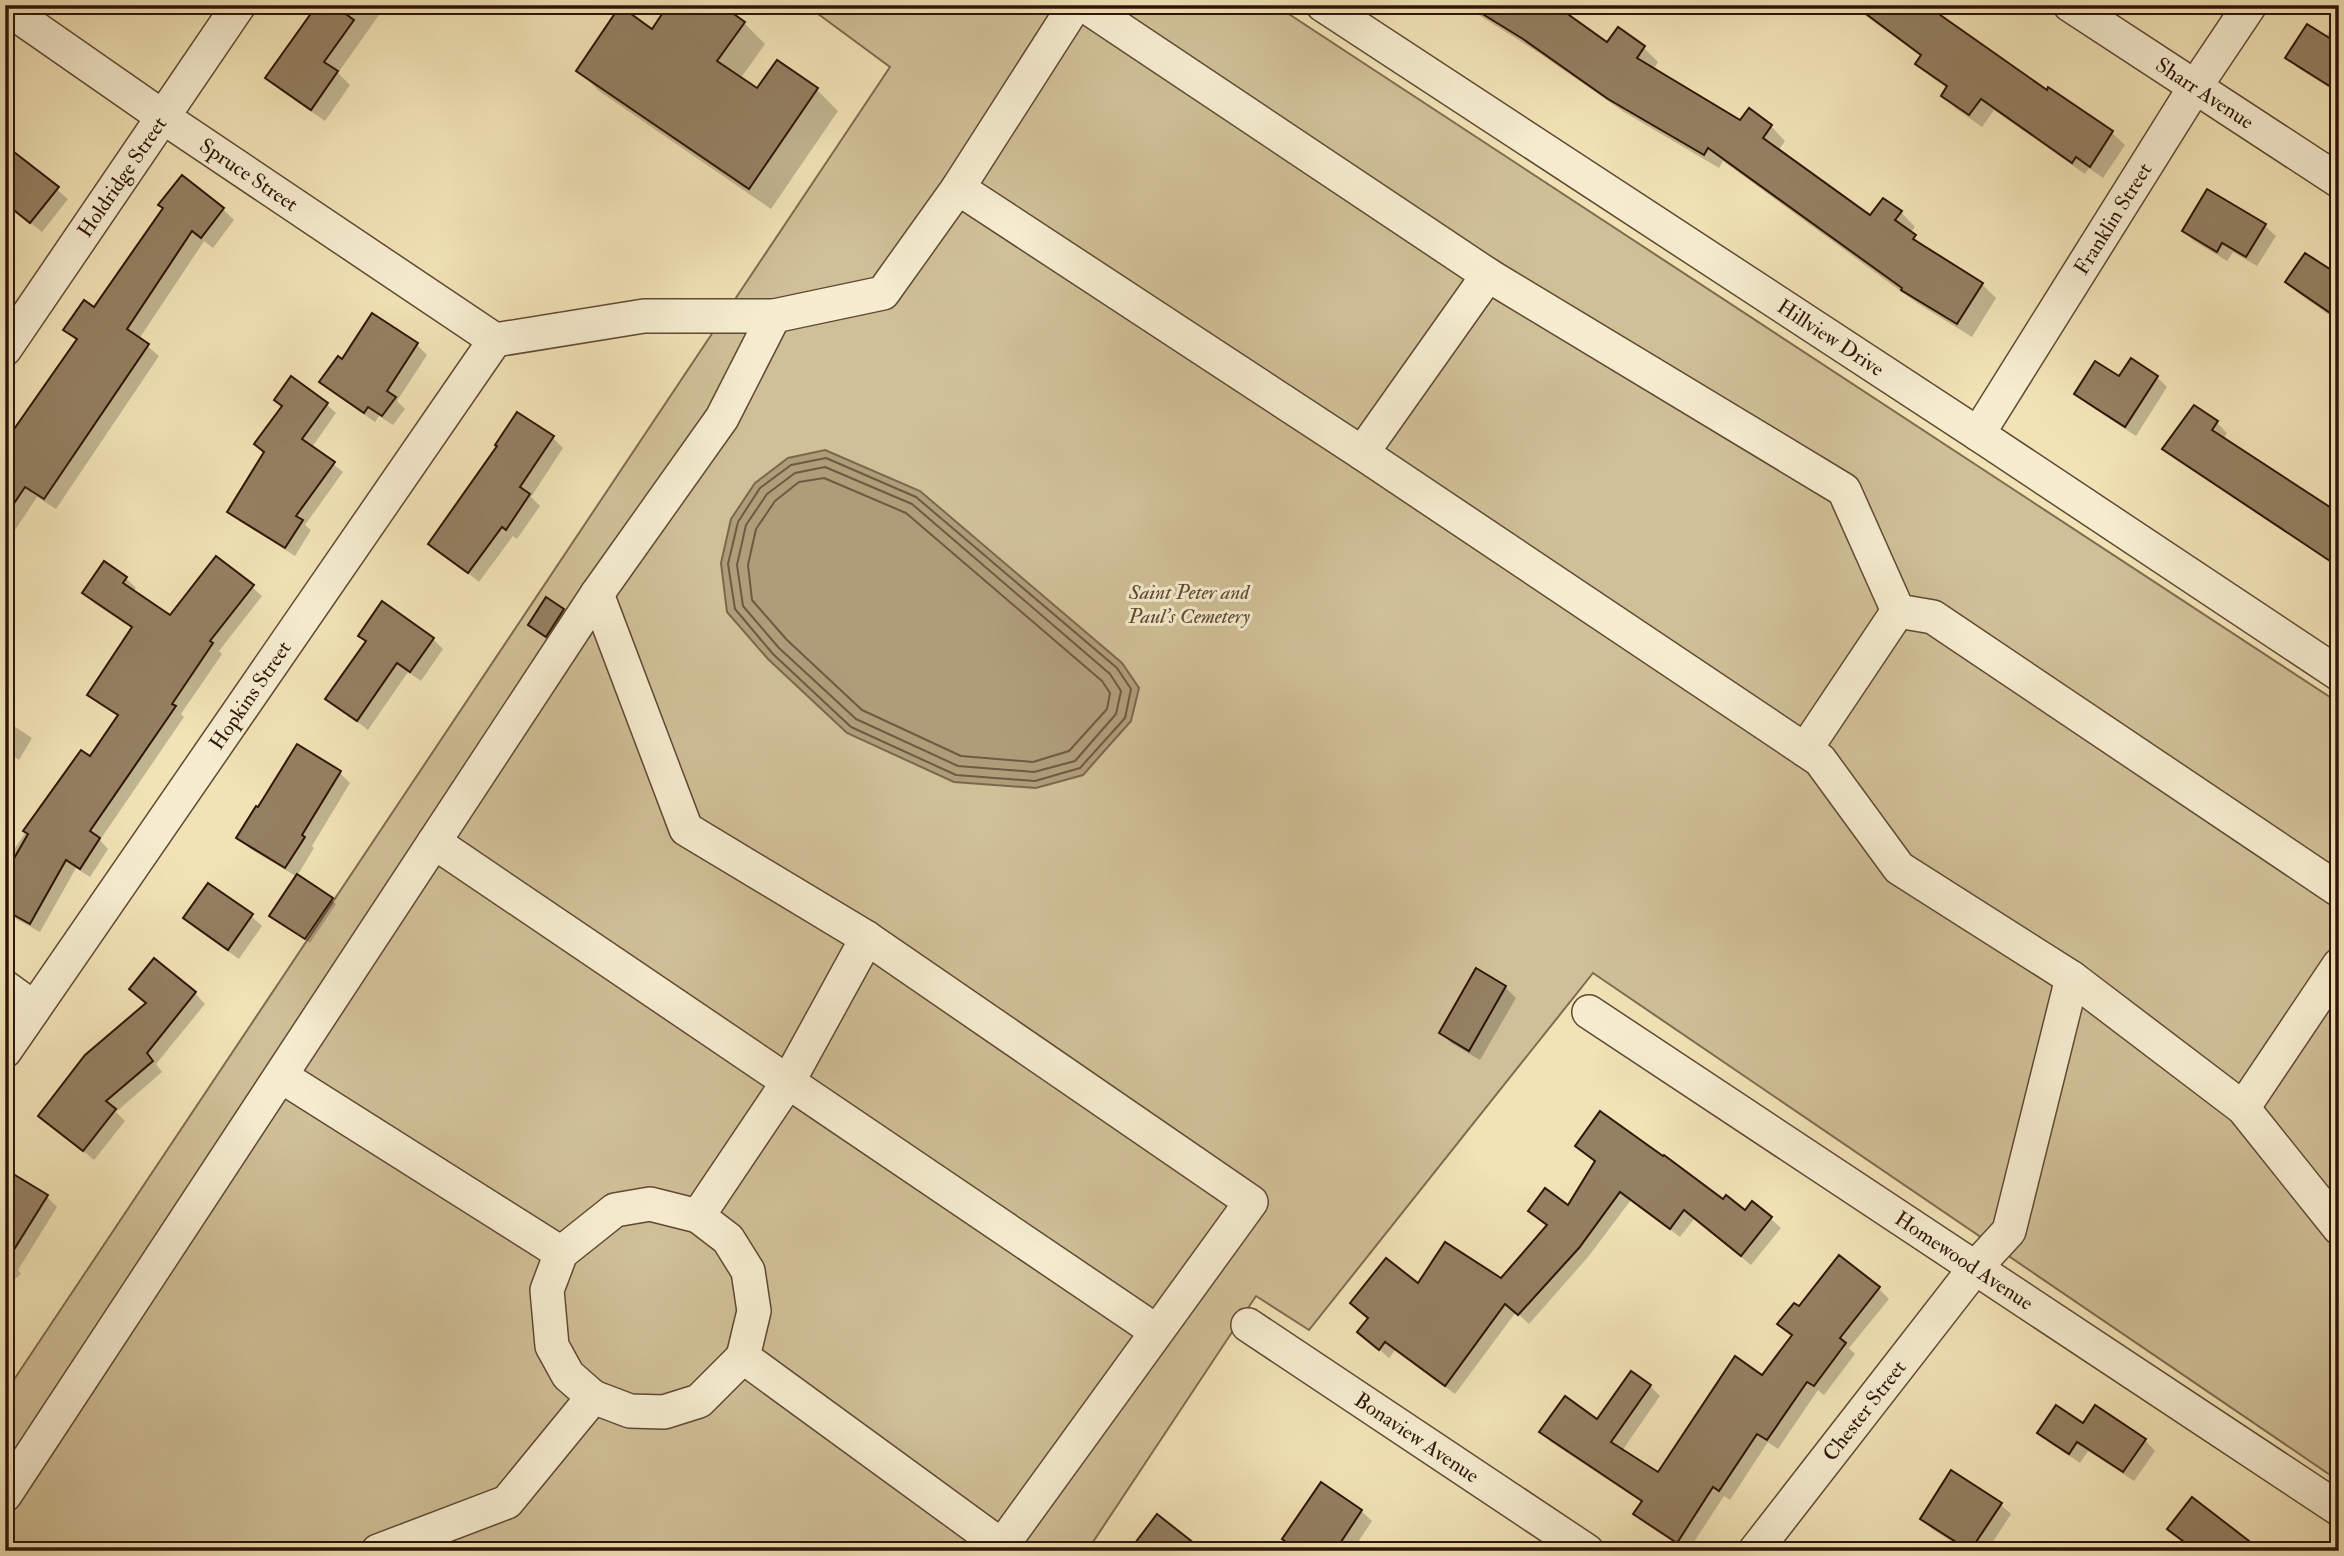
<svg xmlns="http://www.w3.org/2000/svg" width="2344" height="1556" viewBox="0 0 2344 1556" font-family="'IM FELL Double Pica',serif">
  <rect width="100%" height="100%" fill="#f1e3b6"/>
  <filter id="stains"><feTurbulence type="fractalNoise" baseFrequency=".00286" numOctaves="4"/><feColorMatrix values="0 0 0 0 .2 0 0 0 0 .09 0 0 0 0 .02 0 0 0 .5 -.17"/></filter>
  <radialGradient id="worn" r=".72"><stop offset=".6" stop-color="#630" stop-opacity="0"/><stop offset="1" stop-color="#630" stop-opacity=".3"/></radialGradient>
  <polygon fill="#d0c098" stroke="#806a50" stroke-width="2" points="806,5 1275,5 2339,703 2339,1481 1593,973 1309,1330 1256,1296 1087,1551 5,1551 5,1393 890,67"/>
  <polygon fill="#af9d7a" stroke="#7c674c" stroke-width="2" points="825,450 920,491 1122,663 1139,688 1131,721 1083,775 1036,788 954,782 847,733 768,659 727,612 721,563 731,519 755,483 788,458"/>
  <g fill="#0003">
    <polygon points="318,5 392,5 388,10 384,8 338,73 350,85 325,121 280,90 268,77"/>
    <polygon points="1467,5 1555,5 1608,45 1618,30 1644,48 1658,62 1653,70 1741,122 1749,110 1771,126 1785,141 1778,151 1870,218 1901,212 1915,227 1910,233 1929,251 1982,284 1996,298 1972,337 1917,303 1723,161 1719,168 1624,112 1539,53 1474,12"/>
    <polygon points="1851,5 1923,5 2047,92 2049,90 2112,133 2125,145 2103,178 2089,168 2085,174 1994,110 1982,127 1955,108 1943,96 1948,89 1930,76 1917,64 1922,57"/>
    <polygon points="2336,21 2339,23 2339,94 2298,68 2287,58 2325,38"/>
    <polygon points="744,23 765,44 740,79 758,91 777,63 817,90 838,111 771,209 599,91 578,70 653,31"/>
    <polygon points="14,154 68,199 42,232 5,203"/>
    <polygon points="2208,191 2265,226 2276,236 2257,266 2233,252 2227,261 2194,241 2184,231"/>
    <polygon points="165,209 223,209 234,220 213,248 204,241 139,339 159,356 56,509 37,497 5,545 5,445 77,341 66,329 95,309"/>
    <polygon points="2339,278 2339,322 2297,292 2287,282"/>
    <polygon points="373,315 417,345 427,355 397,401 405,409 393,425 379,416 375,422 332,392 322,382 342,361"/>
    <polygon points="2157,377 2167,387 2136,436 2087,404 2076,394"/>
    <polygon points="326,404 336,413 312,447 343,472 305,525 311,530 295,556 238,520 229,511 265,453 283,407"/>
    <polygon points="2217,423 2227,433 2223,439 2339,517 2339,568 2175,459 2165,449"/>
    <polygon points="553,438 563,448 531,497 540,506 517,539 513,536 479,582 431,543"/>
    <polygon points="104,564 126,578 136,588 133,592 171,617 252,587 262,596 219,651 222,654 181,714 184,717 100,840 108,849 90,877 76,868 40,932 5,913 5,856 8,858 81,752 90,759 119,717 99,704 89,694 133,629 94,603 85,593"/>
    <polygon points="563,610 568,615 551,640 535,629"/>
    <polygon points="361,636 433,639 443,649 421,681 408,672 368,730 328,699 367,642"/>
    <polygon points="5,720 32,738 19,760 5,751"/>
    <polygon points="340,773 350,783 312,846 314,848 297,876 336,904 310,943 276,920 297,877 249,848 239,837 259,810"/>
    <polygon points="251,916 262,926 239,959 195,928 185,918"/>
    <polygon points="1505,987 1516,998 1480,1060 1451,1043 1441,1033"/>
    <polygon points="131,989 195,993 205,1004 156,1064 162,1072 116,1112 125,1121 94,1160 40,1115 147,1004"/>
    <polygon points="1577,1146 1724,1201 1746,1213 1753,1203 1781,1228 1751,1265 1694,1219 1680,1237 1631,1200 1588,1257 1529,1324 1516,1312 1455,1394 1395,1350 1389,1358 1359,1332 1418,1285 1501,1281 1548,1226 1530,1211 1568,1207 1596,1162"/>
    <polygon points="5,1171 47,1197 57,1207 18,1270 21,1274 5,1287"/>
    <polygon points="1879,1289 1889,1299 1849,1348 1855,1354 1824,1395 1818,1390 1778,1449 1768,1442 1730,1500 1724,1496 1688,1551 1646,1524 1635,1514 1643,1503 1551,1442 1541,1432 1597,1421 1650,1386 1660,1396 1622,1451 1658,1474 1763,1377 1793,1337 1779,1324 1799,1309"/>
    <polygon points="2084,1425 2145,1440 2155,1451 2134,1481 2088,1451 2080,1463 2050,1443 2040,1433"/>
    <polygon points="1321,1485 1361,1511 1372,1521 1352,1551 1297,1551 1285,1539"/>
    <polygon points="2000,1504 2011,1514 1987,1551 1966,1551 1932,1529 1922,1519"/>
  </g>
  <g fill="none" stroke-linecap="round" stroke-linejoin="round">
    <g stroke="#6f5940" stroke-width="2">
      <polygon points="826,458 916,497 1117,668 1131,689 1125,718 1080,768 1035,781 956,775 851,727 773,654 735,609 728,564 738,522 760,488 791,465"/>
      <polygon points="825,467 912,504 1110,674 1121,691 1116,714 1075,761 1034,772 958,766 856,719 779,648 743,606 737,565 746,525 767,494 795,473"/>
      <polygon points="824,478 906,513 1102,681 1110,693 1107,709 1069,751 1033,762 961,756 862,710 787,640 752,600 748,565 756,529 775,501 799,482"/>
    </g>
  </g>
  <g fill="#948062" stroke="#2f1507" stroke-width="2">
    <polygon points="317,5 333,5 354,20 324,62 338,71 311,110 265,78"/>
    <polygon points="668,5 721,5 745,22 717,61 757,88 777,60 818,88 749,189 576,71 620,6 652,29"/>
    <polygon points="1468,5 1555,5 1607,42 1618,27 1645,46 1637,58 1740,120 1749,108 1772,125 1763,138 1870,215 1883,198 1902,211 1895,220 1916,235 1913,239 1983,283 1957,324 1901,290 1902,288 1708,148 1704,155 1608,99 1523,39"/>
    <polygon points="1854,5 1926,5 2047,90 2048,87 2113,131 2090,167 2076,157 2072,163 1981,99 1969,115 1941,96 1947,86 1915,64 1921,55"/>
    <polygon points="2307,24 2339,44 2339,92 2285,58"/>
    <polygon points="5,145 59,187 30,223 5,203"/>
    <polygon points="182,175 224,208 201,238 192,231 127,329 149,344 44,499 25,487 5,517 5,442 77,339 63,330 84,300 94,307 163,208 158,205"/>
    <polygon points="2207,189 2266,224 2246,257 2222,243 2217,252 2182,231"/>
    <polygon points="2305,253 2339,275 2339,319 2285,282"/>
    <polygon points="372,313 418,343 387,391 396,397 382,416 368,407 364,413 319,382 338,356 342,359"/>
    <polygon points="2131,358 2158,376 2125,427 2074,394 2095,361 2119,376"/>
    <polygon points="291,376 328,403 302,439 335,462 296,516 303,520 285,548 227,512 264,452 254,444 282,406 274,400"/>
    <polygon points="2194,405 2218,421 2212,430 2339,513 2339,567 2162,449"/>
    <polygon points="517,412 554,436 520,487 530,494 506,530 502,527 468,573 428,544 497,446 495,445"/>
    <polygon points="216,556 254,585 210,641 213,643 172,704 176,706 90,831 100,838 80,869 66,860 30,924 5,910 5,874 28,834 23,831 81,750 90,756 118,715 87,695 132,627 82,593 104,561 127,577 123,583 170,615"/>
    <polygon points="546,597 564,609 546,637 528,625"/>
    <polygon points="382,601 434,638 410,672 397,663 357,721 325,699 366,641 358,636"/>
    <polygon points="297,744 341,771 302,835 305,837 285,868 236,838 256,806 258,807"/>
    <polygon points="297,874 333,898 305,939 269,916"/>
    <polygon points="208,883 253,914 228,950 183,918"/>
    <polygon points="154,958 196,992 147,1053 153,1061 106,1101 116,1109 83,1151 38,1116 85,1055 146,1003 129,989"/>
    <polygon points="1476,968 1506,986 1469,1051 1439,1033"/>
    <polygon points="1600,1111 1663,1156 1664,1155 1723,1199 1726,1195 1745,1210 1752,1201 1772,1217 1741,1256 1684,1210 1670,1229 1620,1192 1579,1248 1518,1315 1505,1304 1445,1386 1385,1342 1379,1350 1357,1332 1368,1318 1350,1303 1386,1258 1418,1283 1445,1242 1501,1278 1547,1225 1528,1211 1545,1188 1568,1205 1595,1161 1575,1146"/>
    <polygon points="5,1169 48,1195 5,1264"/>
    <polygon points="1839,1255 1880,1287 1840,1338 1846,1343 1814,1386 1807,1382 1767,1440 1757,1434 1719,1491 1713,1487 1677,1543 1633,1514 1642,1501 1539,1432 1565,1396 1597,1419 1631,1371 1651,1385 1611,1442 1658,1472 1735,1356 1762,1375 1792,1335 1777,1324 1794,1303 1799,1306"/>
    <polygon points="2056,1405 2083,1423 2095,1405 2146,1439 2123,1472 2077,1442 2069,1454 2037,1433"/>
    <polygon points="1951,1470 2002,1503 1970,1551 1920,1519"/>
    <polygon points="1321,1482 1362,1510 1335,1551 1299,1551 1282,1539"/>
    <polygon points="2192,1497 2262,1551 2196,1551 2167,1529"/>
    <polygon points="1157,1514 1204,1551 1129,1551"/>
  </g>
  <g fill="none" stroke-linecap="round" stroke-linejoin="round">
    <g stroke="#604833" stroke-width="36">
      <g id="minor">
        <polyline points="1075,5 958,188 1362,453 1820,760 1899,868 2072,978 2243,1108 2339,1228"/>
        <polyline points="1084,5 1488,275 1844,490 1898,611 1933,617 2339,890"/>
        <path id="s1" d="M1323,5L1978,434L2339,674"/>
        <path id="s2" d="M2070,5L2339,181"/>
        <path id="s3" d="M5,7L163,117L495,340"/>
        <polyline points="495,340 644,316 774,316 883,293 958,188"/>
        <path id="s4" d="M5,349L239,5"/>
        <path id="s5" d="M1978,434L2195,87L2250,5"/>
        <polyline points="1362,453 1488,275"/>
        <polyline points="597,594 722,418 774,316"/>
        <polyline points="1805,750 1898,611"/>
        <polyline points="434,842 1156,1331"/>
        <polyline points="5,987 34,1008"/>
        <path id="s6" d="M1589,1012L2339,1509"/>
        <path id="s7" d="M5,1051L495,340"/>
        <polyline points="281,1076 561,1253"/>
        <polyline points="2243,1108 2339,965"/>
        <polyline points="698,1216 728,1239 748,1271 754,1311 743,1357 1002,1546"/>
        <path id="s8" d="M1248,1325L1587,1551"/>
        <polyline points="593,1397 630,1411 664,1412 699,1401 743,1357"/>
        <polyline points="5,1495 597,594 686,829 867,938 1251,1202 998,1551"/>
        <polyline points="378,1551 507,1502 593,1397 568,1375 552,1346 547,1290 561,1253 615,1210 650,1204 698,1216 788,1082 867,938"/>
        <path id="s9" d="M1755,1551L1975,1268L2009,1231L2072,978"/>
      </g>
    </g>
    <use href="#minor" stroke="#f6edd0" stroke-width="33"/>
  </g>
  <g text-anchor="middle" stroke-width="6" stroke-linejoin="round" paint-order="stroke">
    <g font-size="21" fill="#2f1507" stroke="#f6edd0">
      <text dy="7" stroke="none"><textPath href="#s2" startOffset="161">Sharr Avenue</textPath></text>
      <text dy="7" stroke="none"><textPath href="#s3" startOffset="296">Spruce Street</textPath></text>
      <text dy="7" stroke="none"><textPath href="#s4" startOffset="208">Holdridge Street</textPath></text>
      <text dy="7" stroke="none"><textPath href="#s5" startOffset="254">Franklin Street</textPath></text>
      <text dy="7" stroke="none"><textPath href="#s1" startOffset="607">Hillview Drive</textPath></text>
      <text dy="7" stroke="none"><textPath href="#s7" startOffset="432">Hopkins Street</textPath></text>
      <text dy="7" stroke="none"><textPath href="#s6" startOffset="450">Homewood Avenue</textPath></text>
      <text dy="7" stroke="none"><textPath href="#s9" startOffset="178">Chester Street</textPath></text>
      <text dy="7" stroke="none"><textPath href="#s8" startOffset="203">Bonaview Avenue</textPath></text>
    </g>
    <g font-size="21" font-style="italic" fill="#5f4832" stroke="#f6edd0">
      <text x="1189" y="599">Saint Peter and<tspan x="1189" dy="24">Paul's Cemetery</tspan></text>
    </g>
  </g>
  <rect width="2344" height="1556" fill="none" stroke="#f1e3b6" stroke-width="28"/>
  <rect x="7" y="7" width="2330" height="1542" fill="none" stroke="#2f1507" stroke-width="3.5"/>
  <rect x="14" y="14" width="2316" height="1528" fill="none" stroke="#2f1507" stroke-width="2"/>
  <rect width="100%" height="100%" filter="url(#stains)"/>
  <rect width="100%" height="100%" fill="url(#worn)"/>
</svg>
